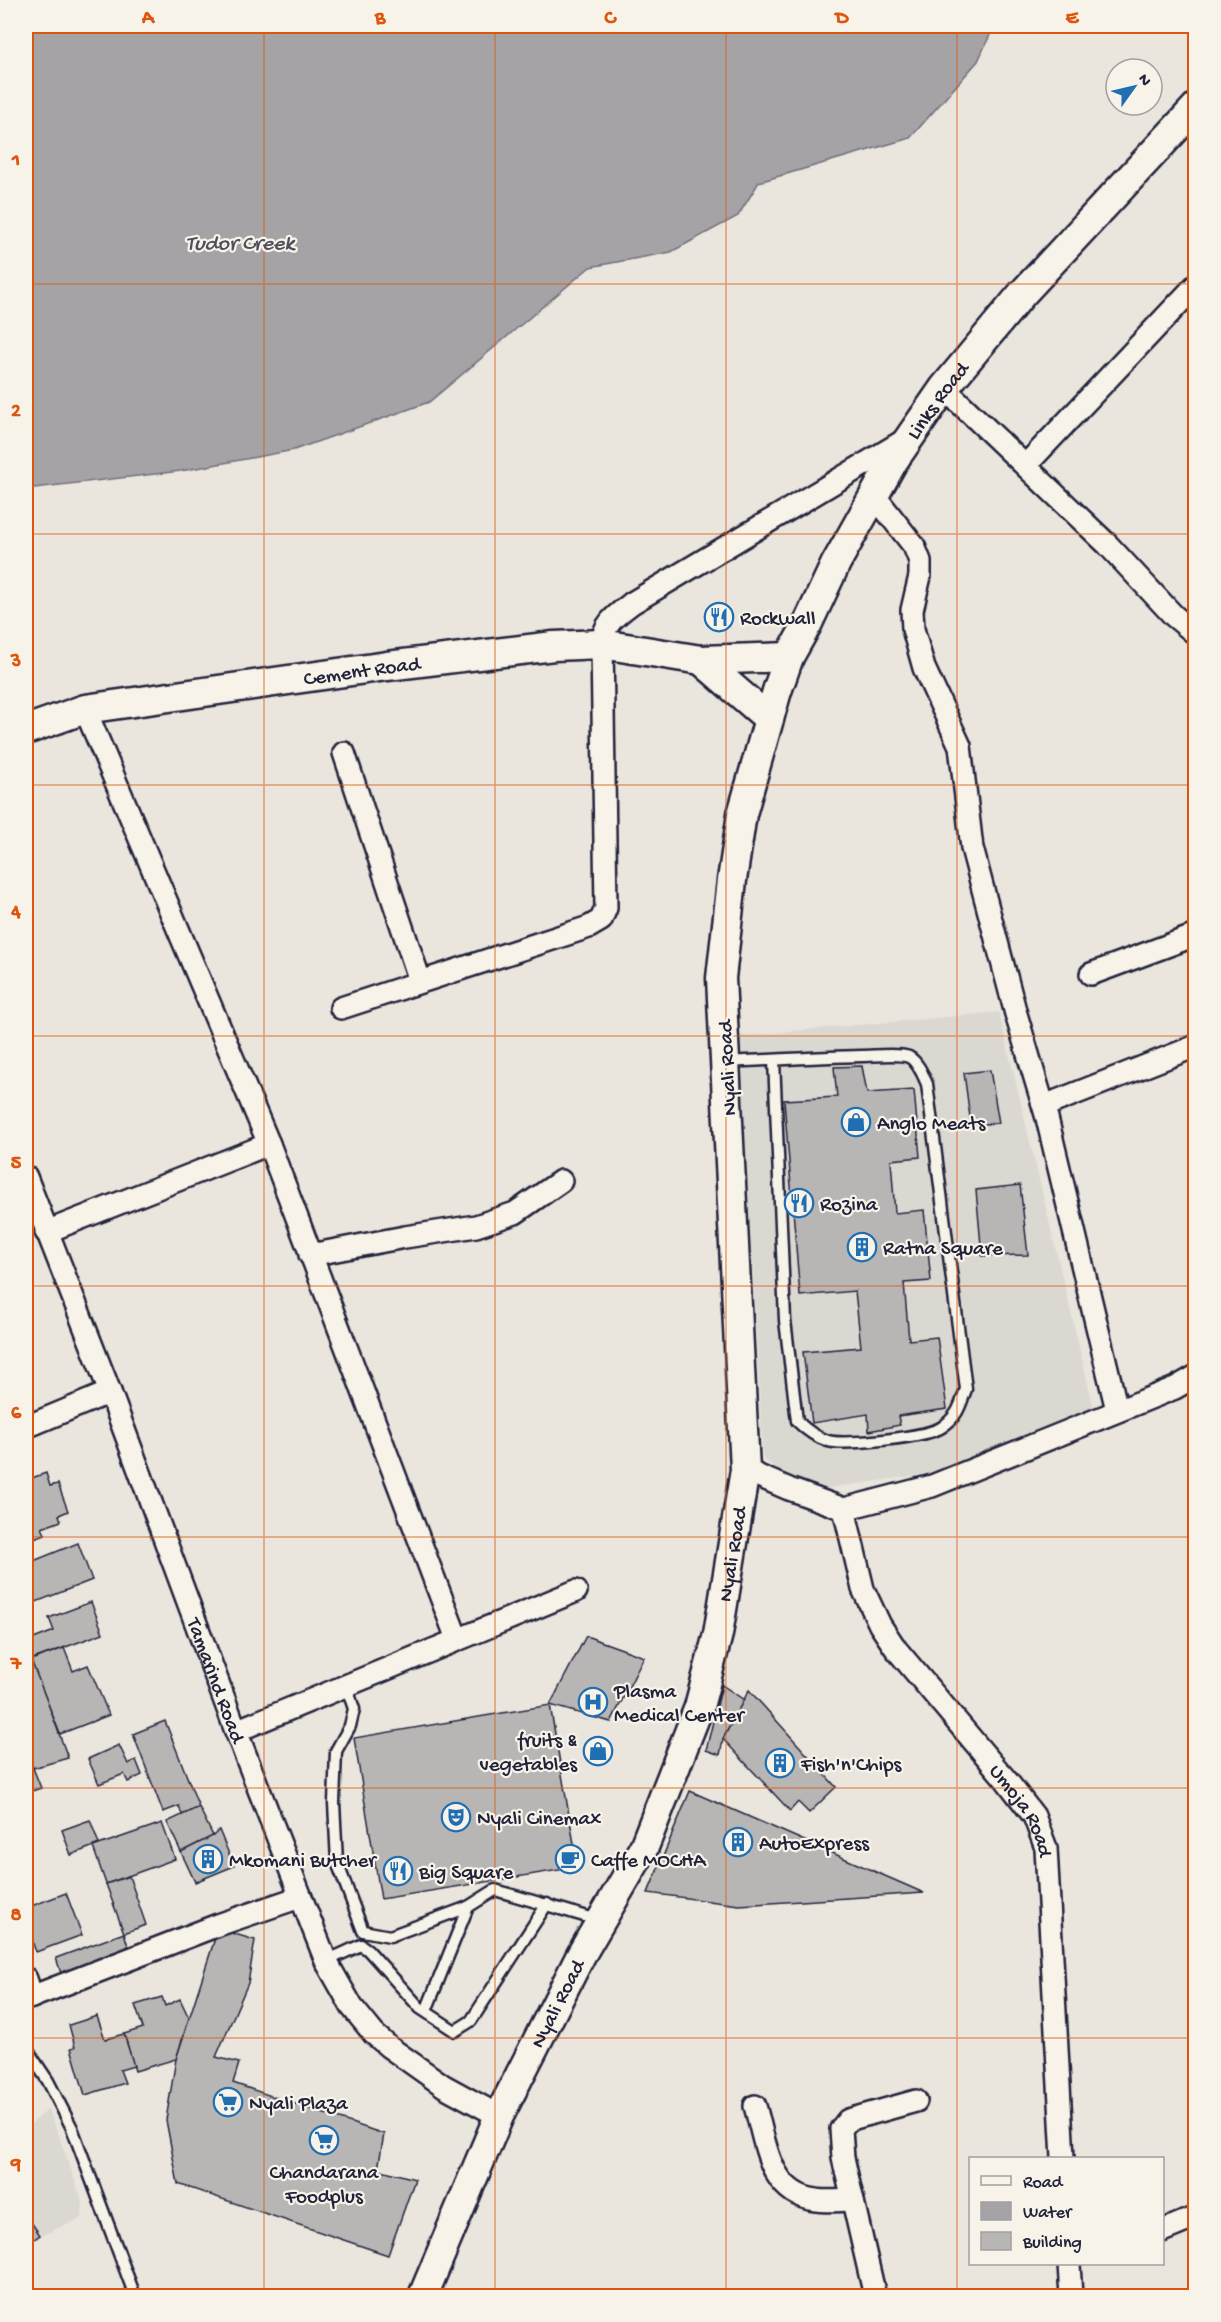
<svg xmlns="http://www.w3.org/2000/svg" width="1221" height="2322" viewBox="0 0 1221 2322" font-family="'Gochi Hand',sans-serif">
  <rect width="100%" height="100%" fill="#eae6de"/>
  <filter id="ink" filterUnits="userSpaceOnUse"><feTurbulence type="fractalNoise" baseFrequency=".0167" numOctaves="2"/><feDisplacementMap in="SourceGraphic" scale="12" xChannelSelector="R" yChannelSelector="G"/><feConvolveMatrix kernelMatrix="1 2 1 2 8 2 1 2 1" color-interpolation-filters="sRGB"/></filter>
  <g filter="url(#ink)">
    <g fill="#dbd8d2">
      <polygon points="999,1012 1094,1409 956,1470 808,1491 763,1459 739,1036"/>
      <polygon points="49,2109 83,2203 82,2218 26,2242 26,2128"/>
    </g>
    <polygon fill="#a6a3a6" stroke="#716f7b" stroke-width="1.5" points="26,26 994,26 978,61 910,138 759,182 738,216 671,252 590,267 429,402 294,450 181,471 26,489"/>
    <g fill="#b8b6b5" stroke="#22223b" stroke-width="1.5">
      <polygon points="862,1066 867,1093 914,1090 920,1157 891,1160 895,1213 924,1210 931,1281 904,1283 909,1340 937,1337 947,1409 898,1416 900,1425 869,1431 868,1414 812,1423 803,1352 861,1347 855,1291 800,1296 784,1100 837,1097 834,1067"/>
      <polygon points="990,1070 999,1123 971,1125 964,1073"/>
      <polygon points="1020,1185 1028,1255 982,1256 976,1190"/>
      <polygon points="26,1377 33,1394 27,1397 36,1417 26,1422"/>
      <polygon points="46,1473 50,1486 58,1484 68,1511 59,1515 61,1521 42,1528 45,1534 26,1541 26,1480"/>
      <polygon points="78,1543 92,1580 26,1606 26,1564"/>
      <polygon points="91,1602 103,1633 31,1660 26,1642 54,1631 49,1618"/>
      <polygon points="586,1636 644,1657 611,1722 550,1705"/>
      <polygon points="26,1643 68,1758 33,1768 26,1752"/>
      <polygon points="64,1648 73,1671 88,1665 109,1715 60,1734 31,1660"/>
      <polygon points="722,1685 744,1700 723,1739 720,1755 706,1750"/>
      <polygon points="749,1690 836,1787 809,1813 798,1802 790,1811 723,1739"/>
      <polygon points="550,1705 578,1867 381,1899 354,1738"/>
      <polygon points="165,1721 199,1807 182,1815 179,1806 163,1812 133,1734"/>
      <polygon points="119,1745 128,1764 136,1760 142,1775 128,1782 124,1774 99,1784 88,1759"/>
      <polygon points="26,1752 33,1768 26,1771"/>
      <polygon points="33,1768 41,1788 26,1793 26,1771"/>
      <polygon points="690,1791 924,1893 739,1905 648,1893"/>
      <polygon points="199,1807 213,1836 181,1852 167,1822"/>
      <polygon points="90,1820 99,1844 71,1855 62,1830"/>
      <polygon points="162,1823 175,1859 106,1884 93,1847"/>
      <polygon points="219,1830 234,1866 195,1882 181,1852 213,1836"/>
      <polygon points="129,1876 146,1925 124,1933 106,1884"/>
      <polygon points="66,1893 82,1935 36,1952 26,1924 26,1908"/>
      <polygon points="218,1929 255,1940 248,1983 216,2057 239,2063 233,2083 384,2134 378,2169 415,2179 388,2255 178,2184 166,2120 176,2059"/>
      <polygon points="124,1933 130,1952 62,1976 56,1958"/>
      <polygon points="162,1997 165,2006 180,1999 189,2018 176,2059 135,2071 124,2034 143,2028 135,2005"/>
      <polygon points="97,2016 105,2039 124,2034 134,2066 120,2070 125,2083 85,2095 71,2048 75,2047 69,2025"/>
      <polygon points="26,2215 40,2235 26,2245"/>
    </g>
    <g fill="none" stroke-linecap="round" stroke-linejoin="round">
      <g stroke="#22223b" stroke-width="15">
        <g id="lane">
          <path d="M727,1062C772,1060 817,1057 862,1056C873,1056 899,1053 909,1057C918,1062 923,1075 927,1084L966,1389C960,1406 958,1416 942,1427C928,1437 845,1446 828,1441C815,1437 806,1430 797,1421L785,1320L774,1060"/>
          <polyline points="346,1685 354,1709 350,1726 336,1751 334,1803 337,1862 363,1931 390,1936 468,1907 495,1890 598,1920"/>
          <polyline points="326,1961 361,1945 368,1950 420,2008 455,2031 471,2021 547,1904"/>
          <polyline points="426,2011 468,1907"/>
          <polyline points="26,2048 48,2081 72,2128 135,2296"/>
        </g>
      </g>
      <g stroke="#22223b" stroke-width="26">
        <g id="street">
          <polyline points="944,388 1108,545 1174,616 1196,634"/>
          <polyline points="1026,465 1196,285"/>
          <polyline points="874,495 914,546 920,561 920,576 912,610 913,629 924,668 960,746 972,848 1016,1014 1047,1118 1117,1410"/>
          <polyline points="85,709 269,1144 457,1639"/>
          <polyline points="344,753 420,981"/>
          <polyline points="1091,974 1196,935"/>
          <path d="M341,1008L589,927L601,920L606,908L602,644C603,624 616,615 632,603L905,440"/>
          <polyline points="1044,1106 1196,1046"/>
          <path id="s1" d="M26,1177L110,1392L236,1731L326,1961L352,2007L374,2034L389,2047L444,2086L499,2116"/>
          <polyline points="46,1232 269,1144"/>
          <polyline points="310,1255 405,1237 476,1226 515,1213 561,1181"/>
          <polyline points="26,1427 110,1392"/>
          <polyline points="745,1470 789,1489 844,1509 932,1486 1175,1388 1196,1376"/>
          <path id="s2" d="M844,1509L863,1589L880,1625L896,1649L1007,1781L1034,1816L1046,1848L1063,2158"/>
          <polyline points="236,1731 576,1591"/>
          <polyline points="26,1979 32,1997"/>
          <polyline points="26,1999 218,1925 300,1897"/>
          <path d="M755,2106C766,2143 769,2194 816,2200C828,2202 841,2200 853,2200"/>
          <polyline points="1162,2231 1196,2217"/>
          <polyline points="1069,2264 1071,2296"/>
          <polyline points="875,2296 843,2158 841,2129 848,2120 916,2101"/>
        </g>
      </g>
      <g stroke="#22223b" stroke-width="33">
        <g id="secondary">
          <polyline points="701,660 769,719"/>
          <path id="s3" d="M26,730L85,709L387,666L554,646L602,644L701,660L789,657"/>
          <path id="s4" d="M423,2296L499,2116L581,1955L644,1847L699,1707L718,1634L745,1470L721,978L732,880L742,814L777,691L789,657L807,625L836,563L894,460L944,388L1022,294L1196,107"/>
        </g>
      </g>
      <use href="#lane" stroke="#f7f3e8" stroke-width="10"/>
      <use href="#street" stroke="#f7f3e8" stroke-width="21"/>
      <use href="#secondary" stroke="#f7f3e8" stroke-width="28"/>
    </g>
  </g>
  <path fill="none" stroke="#de560e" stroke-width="1.5" stroke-opacity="0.55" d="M264,26V2296M495,26V2296M726,26V2296M957,26V2296M26,284H1196M26,534H1196M26,785H1196M26,1036H1196M26,1286H1196M26,1537H1196M26,1788H1196M26,2038H1196"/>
  <defs>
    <g id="restaurant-ring" transform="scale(1.5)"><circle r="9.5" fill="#f7f3e8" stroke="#1f6fb2" stroke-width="1.5"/><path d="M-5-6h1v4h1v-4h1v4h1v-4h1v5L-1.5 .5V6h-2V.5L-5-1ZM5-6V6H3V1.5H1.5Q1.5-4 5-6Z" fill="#1f6fb2"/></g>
    <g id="shop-ring" transform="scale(1.5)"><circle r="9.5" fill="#f7f3e8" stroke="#1f6fb2" stroke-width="1.5"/><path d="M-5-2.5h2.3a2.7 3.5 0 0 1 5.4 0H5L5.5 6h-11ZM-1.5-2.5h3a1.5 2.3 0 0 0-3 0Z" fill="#1f6fb2"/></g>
    <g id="building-ring" transform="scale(1.5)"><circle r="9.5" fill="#f7f3e8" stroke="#1f6fb2" stroke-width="1.5"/><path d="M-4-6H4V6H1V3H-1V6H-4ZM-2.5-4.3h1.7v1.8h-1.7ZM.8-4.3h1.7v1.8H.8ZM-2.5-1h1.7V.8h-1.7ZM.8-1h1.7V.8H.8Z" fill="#1f6fb2"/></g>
    <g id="hospital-ring" transform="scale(1.5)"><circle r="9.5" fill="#f7f3e8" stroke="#1f6fb2" stroke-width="1.5"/><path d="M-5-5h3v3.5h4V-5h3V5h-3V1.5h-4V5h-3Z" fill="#1f6fb2"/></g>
    <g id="theatre-ring" transform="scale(1.5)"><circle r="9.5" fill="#f7f3e8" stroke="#1f6fb2" stroke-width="1.5"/><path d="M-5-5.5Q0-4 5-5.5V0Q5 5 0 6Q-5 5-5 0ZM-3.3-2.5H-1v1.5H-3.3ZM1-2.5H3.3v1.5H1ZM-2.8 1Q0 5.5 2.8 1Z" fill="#1f6fb2"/></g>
    <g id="cafe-ring" transform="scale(1.5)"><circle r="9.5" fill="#f7f3e8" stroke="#1f6fb2" stroke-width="1.5"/><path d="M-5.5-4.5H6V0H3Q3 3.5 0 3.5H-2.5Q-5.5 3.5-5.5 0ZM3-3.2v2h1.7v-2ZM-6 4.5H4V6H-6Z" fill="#1f6fb2"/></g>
    <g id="supermarket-ring" transform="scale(1.5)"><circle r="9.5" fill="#f7f3e8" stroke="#1f6fb2" stroke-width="1.5"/><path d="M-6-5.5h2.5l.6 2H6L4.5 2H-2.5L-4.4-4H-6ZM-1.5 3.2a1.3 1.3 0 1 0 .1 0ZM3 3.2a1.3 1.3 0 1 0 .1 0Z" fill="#1f6fb2"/></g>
  </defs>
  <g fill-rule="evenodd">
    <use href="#restaurant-ring" x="719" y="617"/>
    <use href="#shop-ring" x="856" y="1122"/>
    <use href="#restaurant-ring" x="799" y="1203"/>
    <use href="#building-ring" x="862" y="1247"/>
    <use href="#hospital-ring" x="593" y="1702"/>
    <use href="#shop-ring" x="598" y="1751"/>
    <use href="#building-ring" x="780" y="1763"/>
    <use href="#theatre-ring" x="456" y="1817"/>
    <use href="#building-ring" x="738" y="1842"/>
    <use href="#building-ring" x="208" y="1859"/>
    <use href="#cafe-ring" x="570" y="1859"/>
    <use href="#restaurant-ring" x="398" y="1871"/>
    <use href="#supermarket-ring" x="228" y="2102"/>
    <use href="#supermarket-ring" x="324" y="2140"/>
  </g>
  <g text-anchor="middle" stroke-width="4.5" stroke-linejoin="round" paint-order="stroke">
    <g font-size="21" fill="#22223b" stroke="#f7f3e8">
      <text dy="7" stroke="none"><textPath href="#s4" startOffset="2012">Links Road</textPath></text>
      <text dy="7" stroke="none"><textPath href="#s3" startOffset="342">Cement Road</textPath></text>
      <text transform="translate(726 1068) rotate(-93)" y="7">Nyali Road</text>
      <text dy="7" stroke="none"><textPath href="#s4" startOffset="808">Nyali Road</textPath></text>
      <text dy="7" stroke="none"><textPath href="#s1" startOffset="538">Tamarind Road</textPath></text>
      <text dy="7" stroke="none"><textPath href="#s2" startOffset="357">Umoja Road</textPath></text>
      <text dy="7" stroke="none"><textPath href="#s4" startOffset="322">Nyali Road</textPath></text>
    </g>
    <g font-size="21" fill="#22223b" stroke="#f7f3e8" text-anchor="start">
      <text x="740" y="624">Rockwall</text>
      <text x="877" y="1129">Anglo Meats</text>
      <text x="820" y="1210">Rozina</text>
      <text x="883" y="1254">Ratna Square</text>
      <text x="614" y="1697">Plasma<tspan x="614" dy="24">Medical Center</tspan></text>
      <text x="577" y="1746" text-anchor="end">fruits &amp;<tspan x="577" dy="24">vegetables</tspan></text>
      <text x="801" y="1770">Fish'n'Chips</text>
      <text x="477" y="1824">Nyali Cinemax</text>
      <text x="759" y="1849">AutoExpress</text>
      <text x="229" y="1866">Mkomani Butcher</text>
      <text x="591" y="1866">Caffe MOCHA</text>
      <text x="419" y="1878">Big Square</text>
      <text x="249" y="2109">Nyali Plaza</text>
      <text x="324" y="2178" text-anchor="middle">Chandarana<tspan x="324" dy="24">Foodplus</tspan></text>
    </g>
    <g font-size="22" font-style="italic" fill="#504f60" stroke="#f7f3e8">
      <text x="240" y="249">Tudor Creek</text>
    </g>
  </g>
  <rect width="1221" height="2322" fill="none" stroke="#f7f3e8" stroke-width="66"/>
  <rect x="969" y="2157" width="195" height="108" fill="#f7f3e8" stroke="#a29fa3" stroke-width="1.5"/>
  <rect x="981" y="2176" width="30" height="9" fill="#f7f3e8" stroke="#a29fa3" stroke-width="1.5"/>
  <text x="1023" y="2187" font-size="18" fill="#22223b">Road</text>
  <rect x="981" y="2202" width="30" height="18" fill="#a6a3a6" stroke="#a29fa3" stroke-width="1.5"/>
  <text x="1023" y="2217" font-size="18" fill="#22223b">Water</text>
  <rect x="981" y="2232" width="30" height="18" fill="#b8b6b5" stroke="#a29fa3" stroke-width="1.5"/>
  <text x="1023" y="2247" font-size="18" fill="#22223b">Building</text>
  <g transform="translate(1134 87) rotate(56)"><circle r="28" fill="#f7f3e8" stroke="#a29fa3" stroke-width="1.5"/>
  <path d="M0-4.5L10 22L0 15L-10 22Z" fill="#1f6fb2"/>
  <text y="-9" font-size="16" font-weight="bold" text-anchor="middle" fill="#22223b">N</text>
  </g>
  <rect x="33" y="33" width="1155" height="2256" fill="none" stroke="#de560e" stroke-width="2"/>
  <g font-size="20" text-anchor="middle" font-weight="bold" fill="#de560e">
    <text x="148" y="23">A</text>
    <text x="380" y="23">B</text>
    <text x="610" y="23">C</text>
    <text x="842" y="23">D</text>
    <text x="1072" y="23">E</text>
    <text x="16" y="165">1</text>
    <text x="16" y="416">2</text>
    <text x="16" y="666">3</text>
    <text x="16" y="917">4</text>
    <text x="16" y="1168">5</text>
    <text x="16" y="1418">6</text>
    <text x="16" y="1669">7</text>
    <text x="16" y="1920">8</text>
    <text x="16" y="2170">9</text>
  </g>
</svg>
